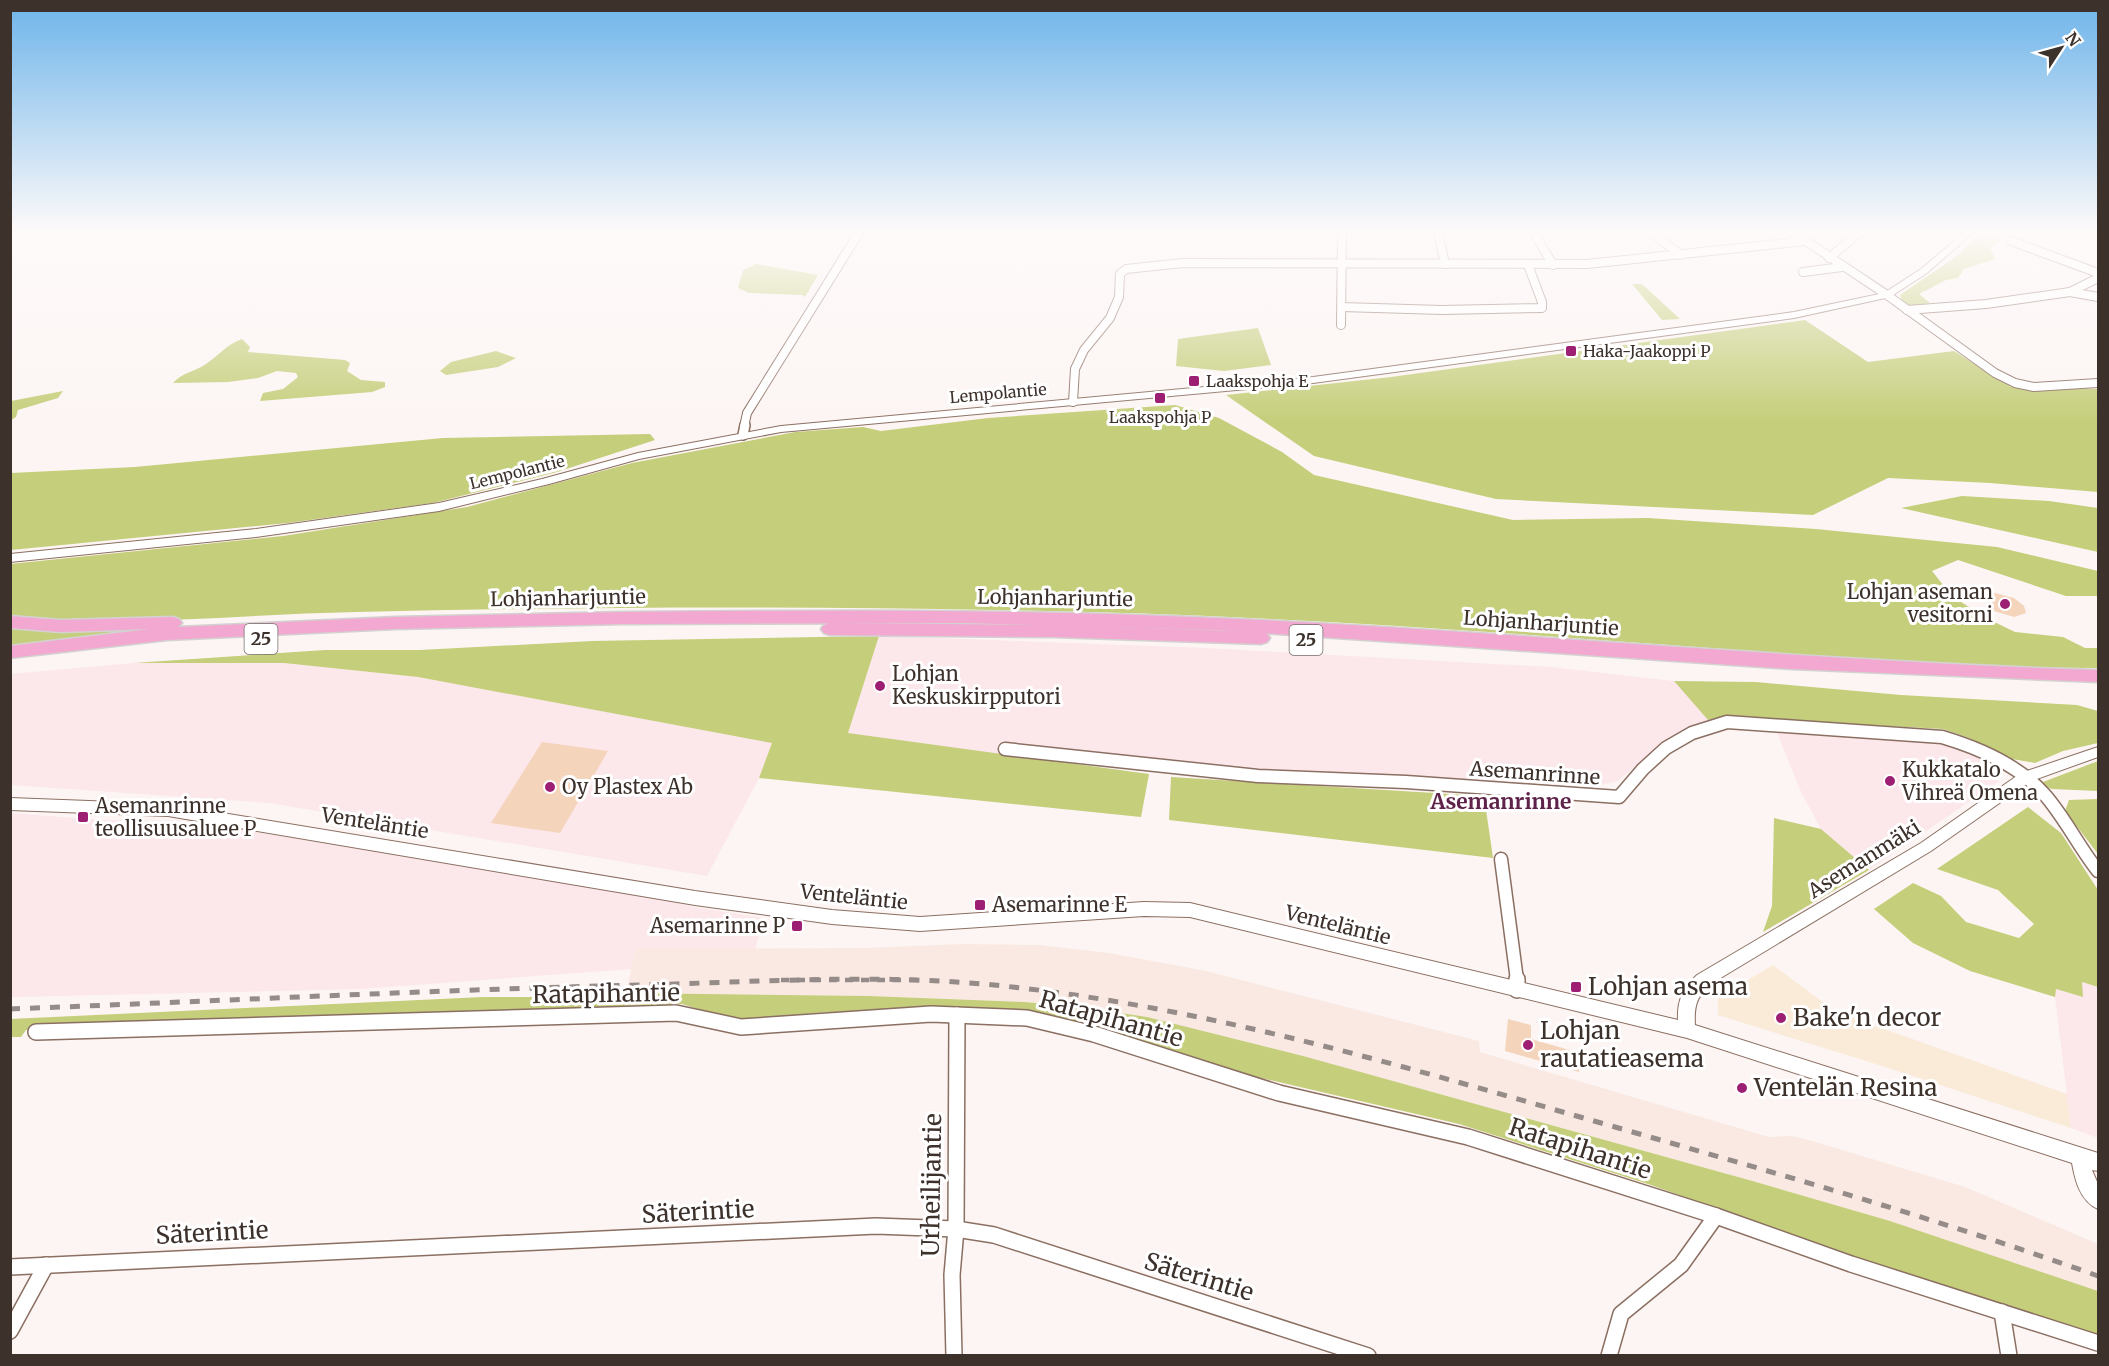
<svg xmlns="http://www.w3.org/2000/svg" width="2109" height="1366" viewBox="0 0 2109 1366" font-family="Merriweather,serif">
  <rect width="100%" height="100%" fill="#fcf5f3"/>
  <polygon fill="#faead8" points="1773,965 1836,1012 2067,1094 2071,1128 1879,1065 1718,1015 1718,998"/>
  <g fill="#fce7eb">
    <polygon points="879,636 1206,648 1550,667 1674,681 1708,720 1689,726 1663,742 1618,781 1591,787 1030,759 848,733"/>
    <polygon points="134,663 284,663 418,677 773,743 759,778 707,876 269,803 11,785 10,674"/>
    <polygon points="1777,733 1932,741 1953,745 1986,759 1999,773 1998,782 1869,870 1821,829 1802,794"/>
    <polygon points="10,813 101,820 187,821 612,888 694,907 764,918 755,949 636,949 632,969 360,989 11,997"/>
    <polygon points="2081,982 2098,987 2098,1138 2071,1128 2055,997 2055,989 2083,997"/>
  </g>
  <polygon fill="#f9e9e2" points="965,944 1039,945 1109,953 1206,971 1479,1041 1480,1052 1769,1137 1792,1136 1809,1140 1965,1187 2098,1244 2098,1291 1890,1221 1756,1182 1426,1090 1147,1017 1082,1007 1024,1002 869,996 626,993 636,949 864,948"/>
  <g fill="#c5ce7a">
    <polygon points="1980,233 2001,240 1990,248 1995,259 1964,269 1958,278 1946,280 1919,294 1930,303 1913,306 1903,303 1900,295 1957,256"/>
    <polygon points="756,264 818,275 805,297 802,295 749,293 738,288 743,270"/>
    <polygon points="1632,284 1642,284 1680,319 1662,320"/>
    <polygon points="1805,320 1868,362 1954,351 2011,387 2098,389 2098,492 1990,483 1888,478 1813,515 1496,499 1314,456 1226,395 1391,377"/>
    <polygon points="1258,328 1271,365 1224,371 1176,366 1178,339"/>
    <path d="M242,339L250,347L248,352L345,360L350,363L347,371L361,380L385,382V387L372,392L260,401L263,393L283,389L298,377L296,373L277,371L258,378L228,382L173,383C183,372 194,372 206,364C218,356 227,344 242,339Z"/>
    <polygon points="496,351 516,358 498,367 446,375 440,371 451,362"/>
    <polygon points="63,391 58,398 18,410 16,417 11,420 11,401"/>
    <path d="M1175,405L1219,418L1282,452L1314,475L1513,520L1648,518L1816,529L1997,547L2098,571V596H2066L1958,560L1932,571L1952,596L1984,617L2015,632L2063,637L2085,648H2098V668C1941,668 1784,653 1627,642C1417,626 1207,613 997,610C784,606 570,607 357,612C242,614 125,628 11,617L10,564L283,536L467,507L632,463L795,432L863,427L881,431L988,418Z"/>
    <polygon points="650,434 655,440 557,472 433,503 288,523 11,550 11,473 135,467 443,438"/>
    <polygon points="1962,496 2049,501 2098,508 2098,552 1901,508"/>
    <polygon points="10,626 173,627 11,646"/>
    <polygon points="879,636 848,733 1149,774 1141,817 759,778 772,743 418,677 284,663 134,663 325,650 420,650 592,641"/>
    <polygon points="1674,681 1756,682 1901,695 2077,705 2098,711 2098,743 2063,751 2035,763 2012,759 1969,738 1943,729 1721,717 1708,720"/>
    <polygon points="2098,761 2098,791 2052,789 2046,787 2043,782"/>
    <polygon points="1171,777 1484,796 1493,858 1169,820"/>
    <polygon points="2098,799 2098,854 2065,811 2069,800"/>
    <polygon points="2028,807 2061,833 2098,890 2098,987 2082,982 2083,997 2056,989 2055,997 1970,971 1913,943 1874,909 1913,883 1941,896 1966,922 2019,938 2034,924 1998,890 1937,869"/>
    <polygon points="1774,818 1821,829 1869,870 1763,932 1772,906"/>
    <polygon points="626,993 869,996 1024,1002 1081,1007 1147,1017 1303,1056 1756,1182 1890,1221 2098,1291 2098,1336 1840,1252 1648,1184 1459,1124 1244,1074 1095,1027 909,1008 815,1013 754,1020 730,1019 682,1004 38,1026 26,1030 21,1037 11,1037 10,1019 483,997 579,997"/>
  </g>
  <g fill="#f5d4bc">
    <polygon points="1995,593 2014,598 2024,606 2026,613 2014,617 1994,611 1985,599 1990,594"/>
    <polygon points="542,742 608,751 560,833 491,823"/>
    <polygon points="1508,1019 1531,1025 1531,1039 1580,1053 1579,1072 1505,1051"/>
  </g>
  <g fill="none" stroke-linecap="round" stroke-linejoin="round">
    <g stroke="#8b6f62" stroke-width="10">
      <g id="minor-far3">
        <polyline points="1438,231 1445,264"/>
        <polyline points="1533,231 1553,265"/>
        <polyline points="1649,231 1681,255"/>
        <polyline points="1791,231 1887,295 1995,373 2015,383 2034,387 2098,383"/>
        <polyline points="2011,241 2098,273"/>
        <polyline points="1829,258 1861,231"/>
        <polyline points="1803,272 1842,267"/>
        <polyline points="2070,292 2098,297"/>
        <polyline points="1342,307 1442,310 1542,308 1542,302 1528,265"/>
        <polyline points="1907,310 1986,304 2070,292 2098,278"/>
        <polyline points="1341,325 1342,231"/>
        <polyline points="1073,402 1075,369 1084,350 1110,318 1119,297 1120,274 1126,269 1183,263 1587,264 1806,241"/>
        <polyline points="744,427 747,413 860,231"/>
      </g>
    </g>
    <g stroke="#8b6f62" stroke-width="12">
      <polyline id="minor-far2" points="743,435 745,425"/>
    </g>
    <g stroke="#8b6f62" stroke-width="15">
      <g id="minor-far1">
        <path d="M1005,749L1258,776L1406,782L1619,797L1643,769L1666,748L1692,733L1727,722L1942,737C1979,748 2019,765 2045,795C2065,818 2079,847 2098,871"/>
        <polyline points="1501,859 1517,980"/>
      </g>
    </g>
    <g stroke="#8b6f62" stroke-width="18">
      <g id="minor">
        <polyline points="1517,979 1517,990"/>
        <polyline points="36,1032 676,1013 741,1027 931,1014 1027,1018 1094,1034 1279,1093 1468,1137 1716,1216 1851,1264 2098,1343"/>
        <polyline points="10,1267 876,1226 956,1229 994,1235 1368,1356"/>
        <polyline points="2002,1312 2009,1356"/>
        <polyline points="10,1331 46,1265"/>
        <polyline points="954,1356 952,1275 956,1229 957,1015"/>
        <polyline points="1609,1356 1621,1314 1681,1265 1716,1216"/>
      </g>
    </g>
    <g stroke="#8b6f62" stroke-width="2">
      <g id="tertiary">
        <polygon points="1966,231 1975,231 1927,273 1890,297 1794,318 1313,383 781,432 639,459 549,484 439,511 256,537 10,562 10,554 256,529 439,503 542,479 638,453 781,426 1313,377 1794,312 1884,293 1921,269"/>
        <path d="M2098,747V757L2031,781L1931,851L1709,985C1696,998 1694,1007 1695,1025L2098,1153V1171L2092,1170L2098,1184V1209C2080,1201 2075,1180 2072,1163L1687,1038L1190,917L1144,916L920,931L832,924L695,905L168,816L10,810V798L168,804L695,891L832,910L920,917L1144,902L1190,903L1678,1020C1677,1000 1683,988 1697,975L1921,843L2021,773Z"/>
      </g>
    </g>
    <g stroke="#d4d2d1" stroke-width="3">
      <g id="trunk">
        <path d="M624,612C821,610 1019,609 1217,618C1511,631 1804,661 2098,670V682L1792,669L1217,630L965,623L624,624L395,629L167,640L10,658V646L150,629L61,632L10,628V616L61,620L173,617L179,619L182,623L178,627L395,617Z"/>
        <polygon points="830,623 1054,625 1261,632 1267,634 1270,638 1267,642 1261,644 1054,637 830,635 824,633 821,629 824,625"/>
      </g>
    </g>
    <use href="#minor-far3" stroke="#fff" stroke-width="8"/>
    <use href="#minor-far2" stroke="#fff" stroke-width="9"/>
    <use href="#minor-far1" stroke="#fff" stroke-width="12"/>
    <use href="#minor" stroke="#fff" stroke-width="15"/>
    <use href="#tertiary" fill="#fff" fill-rule="evenodd"/>
    <use href="#trunk" fill="#f2a8d0" fill-rule="evenodd"/>
    <polyline stroke="#958b88" stroke-width="4.5" stroke-dasharray="8 8" stroke-linecap="butt" points="781,980 919,980"/>
    <path stroke="#958b88" stroke-width="5" stroke-dasharray="10 10" stroke-linecap="butt" d="M10,1009C220,1001 430,990 641,985C754,982 869,974 983,984C1189,1003 1389,1062 1587,1119C1758,1168 1930,1216 2098,1276"/>
  </g>
  <linearGradient id="sky" x2="0" y2="1"><stop stop-color="#6db4ea"/><stop offset="0.55" stop-color="#fefafa"/><stop offset="1" stop-color="#fefafa" stop-opacity="0"/></linearGradient>
  <rect width="2109" height="422" fill="url(#sky)"/>
  <g fill="#9d1f74" stroke="#fff" stroke-width="2">
    <rect x="1565" y="345" width="12" height="12" rx="3"/>
    <rect x="1188" y="375" width="12" height="12" rx="3"/>
    <rect x="1154" y="392" width="12" height="12" rx="3"/>
    <circle cx="2005" cy="604" r="6"/>
    <circle cx="880" cy="686" r="6"/>
    <circle cx="1890" cy="781" r="6"/>
    <circle cx="550" cy="787" r="6"/>
    <rect x="77" y="811" width="12" height="12" rx="3"/>
    <rect x="974" y="899" width="12" height="12" rx="3"/>
    <rect x="791" y="920" width="12" height="12" rx="3"/>
    <rect x="1570" y="981" width="12" height="12" rx="3"/>
    <circle cx="1781" cy="1018" r="6"/>
    <circle cx="1528" cy="1045" r="6"/>
    <circle cx="1742" cy="1088" r="6"/>
  </g>
  <g text-anchor="middle" stroke-width="6" stroke-linejoin="round" paint-order="stroke">
    <g font-size="16" fill="#3d312c" stroke="#fff" text-anchor="start">
      <text x="1583" y="357">Haka-Jaakoppi P</text>
      <text x="1206" y="387">Laakspohja E</text>
      <text x="1160" y="423" text-anchor="middle">Laakspohja P</text>
    </g>
    <g font-size="16" fill="#3d312c" stroke="#fff">
      <text transform="translate(998 393) rotate(-5)" y="6">Lempolantie</text>
      <text transform="translate(517 472) rotate(-14)" y="6">Lempolantie</text>
    </g>
    <g fill="#fff" stroke="#776f6b" stroke-width="1.5">
      <rect x="244.5" y="624" width="33" height="30" rx="4.5"/>
      <rect x="1289.5" y="625" width="33" height="30" rx="4.5"/>
    </g>
    <g font-size="18" font-weight="bold" fill="#3d312c">
      <text x="261" y="645">25</text>
      <text x="1306" y="646">25</text>
    </g>
    <g font-size="20" fill="#3d312c" stroke="#fff" text-anchor="start">
      <text x="1993" y="599" text-anchor="end">Lohjan aseman<tspan x="1993" dy="23">vesitorni</tspan></text>
      <text x="892" y="681">Lohjan<tspan x="892" dy="23">Keskuskirpputori</tspan></text>
      <text x="1902" y="777">Kukkatalo<tspan x="1902" dy="23">Vihreä Omena</tspan></text>
      <text x="562" y="794">Oy Plastex Ab</text>
      <text x="95" y="813">Asemanrinne<tspan x="95" dy="23">teollisuusaluee P</tspan></text>
      <text x="992" y="912">Asemarinne E</text>
      <text x="785" y="933" text-anchor="end">Asemarinne P</text>
    </g>
    <g font-size="20" fill="#3d312c" stroke="#fff">
      <text transform="translate(568 598) rotate(-1)" y="7">Lohjanharjuntie</text>
      <text transform="translate(1055 598) rotate(1)" y="7">Lohjanharjuntie</text>
      <text transform="translate(1541 623) rotate(4)" y="7">Lohjanharjuntie</text>
      <text transform="translate(1535 773) rotate(4)" y="7">Asemanrinne</text>
      <text transform="translate(375 823) rotate(9)" y="7">Venteläntie</text>
      <text transform="translate(1864 859) rotate(-32)" y="7">Asemanmäki</text>
      <text transform="translate(854 897) rotate(6)" y="7">Venteläntie</text>
      <text transform="translate(1338 925) rotate(14)" y="7">Venteläntie</text>
    </g>
    <g font-size="21" font-weight="bold" fill="#5f2349" stroke="#fff">
      <text x="1501" y="809">Asemanrinne</text>
    </g>
    <g font-size="24" fill="#3d312c" stroke="#fff" text-anchor="start">
      <text x="1588" y="995">Lohjan asema</text>
      <text x="1793" y="1026">Bake'n decor</text>
      <text x="1540" y="1039">Lohjan<tspan x="1540" dy="28">rautatieasema</tspan></text>
      <text x="1754" y="1096">Ventelän Resina</text>
    </g>
    <g font-size="24" fill="#3d312c" stroke="#fff">
      <text transform="translate(606 994) rotate(-1)" y="8">Ratapihantie</text>
      <text transform="translate(1111 1019) rotate(16)" y="8">Ratapihantie</text>
      <text transform="translate(1580 1149) rotate(18)" y="8">Ratapihantie</text>
      <text transform="translate(932 1185) rotate(-89)" y="8">Urheilijantie</text>
      <text transform="translate(698 1212) rotate(-3)" y="8">Säterintie</text>
      <text transform="translate(212 1233) rotate(-3)" y="8">Säterintie</text>
      <text transform="translate(1199 1277) rotate(17)" y="8">Säterintie</text>
    </g>
  </g>
  <rect width="2109" height="1366" fill="none" stroke="#3d312c" stroke-width="24"/>
  <g transform="translate(2061 48) rotate(54)" stroke="#ffffff" stroke-width="4.5" paint-order="stroke">
  <path d="M0-4.5L10 22L0 15L-10 22Z" fill="#3d312c"/>
  <text y="-9" font-size="16" font-weight="bold" text-anchor="middle" fill="#3d312c">N</text>
  </g>
</svg>
